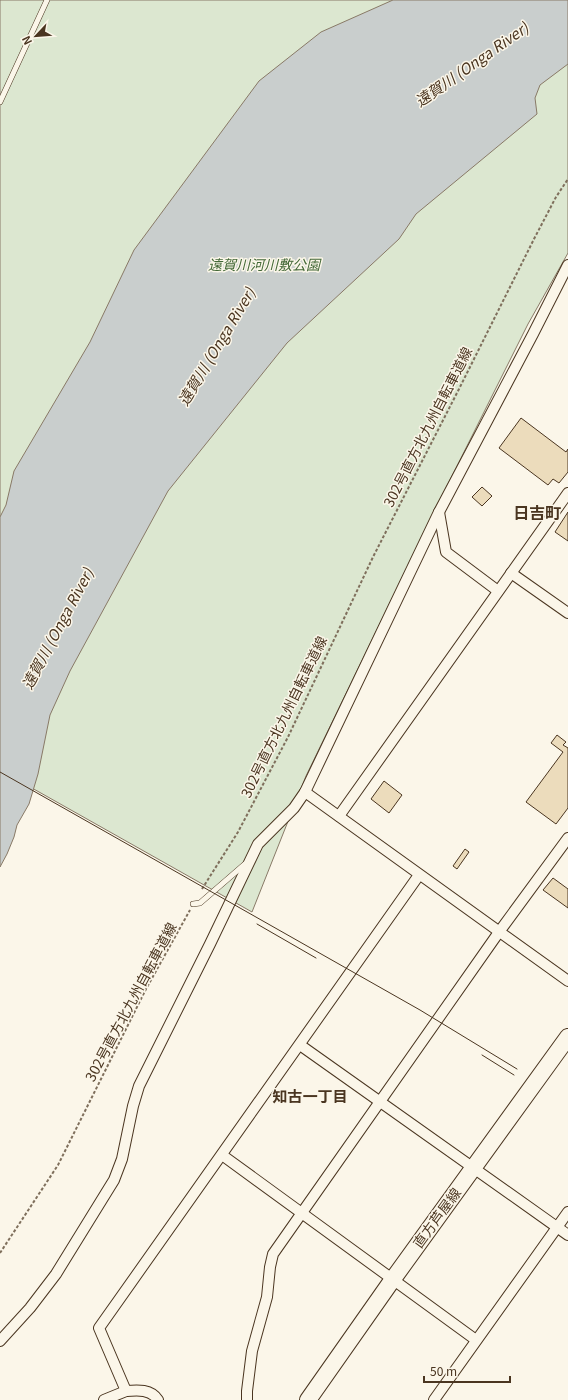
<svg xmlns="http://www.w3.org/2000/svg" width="568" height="1400" viewBox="0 0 568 1400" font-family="Georgia,'Noto Sans JP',serif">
  <rect width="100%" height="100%" fill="#fbf6e9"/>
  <polygon fill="#dce7d0" stroke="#887966" points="0,0 568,0 568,253 528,324 437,506 306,776 252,912 0,770"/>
  <polygon fill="#c9cecd" stroke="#887966" points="393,0 568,0 568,64 540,85 535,98 537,114 416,214 399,239 287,343 168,491 70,671 50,715 38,774 29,804 17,825 14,837 7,854 0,867 0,517 6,505 14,471 90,342 134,250 259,81 321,32"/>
  <g fill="#ecdcbc" stroke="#4a3520">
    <polygon points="521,418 566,452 568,449 568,472 559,483 553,479 548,485 499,448"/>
    <polygon points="482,487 492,496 482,506 472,497"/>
    <polygon points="568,512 568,541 555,532"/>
    <polygon points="557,735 566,742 563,745 568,748 568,808 556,824 526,802 563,752 551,743"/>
    <polygon points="384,781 402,795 389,813 371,799"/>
    <polygon points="465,849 469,852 457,869 453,866"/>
    <polygon points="553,878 568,889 568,908 543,890"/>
  </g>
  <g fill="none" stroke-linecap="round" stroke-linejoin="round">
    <g stroke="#4a3520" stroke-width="6">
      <g id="service">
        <polyline points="0,102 47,0"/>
        <polyline points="193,904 200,903 245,864"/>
      </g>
    </g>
    <g stroke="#4a3520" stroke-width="12">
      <g id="minor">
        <polyline points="439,512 446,552 498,591"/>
        <polyline points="511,573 568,613"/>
        <polyline points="305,792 568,981"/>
        <polyline points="339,816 568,493"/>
        <polyline points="300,1045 568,1235"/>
        <polyline points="222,1155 476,1340"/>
        <polyline points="0,1341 30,1308 56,1274 114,1180 122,1159 133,1106 139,1086 210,944 258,844 294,808 305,792 439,512 533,334 568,265"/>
        <path d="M126,1391C138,1390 151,1389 158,1400"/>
        <polyline points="104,1400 126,1391 99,1328 419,875"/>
        <polyline points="247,1400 247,1391 252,1351 267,1297 270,1267 273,1254 499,932 568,838"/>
        <polyline points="434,1400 568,1212"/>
      </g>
    </g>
    <g stroke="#4a3520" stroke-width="18">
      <polyline id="primary" points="308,1400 393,1279 568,1037"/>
    </g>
    <g stroke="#7f6f5c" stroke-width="2" stroke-dasharray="3 2" stroke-linecap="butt">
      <polyline points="202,889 238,832 288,737 373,557 459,389 534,239 556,197 568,179"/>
      <polyline points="0,1253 58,1165 146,989 190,910"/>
    </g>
    <use href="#service" stroke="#fbf6e9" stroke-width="5"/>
    <use href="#minor" stroke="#fbf6e9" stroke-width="10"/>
    <use href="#primary" stroke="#fbf6e9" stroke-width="16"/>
    <g stroke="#4a3520" stroke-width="1">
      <polyline points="0,772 420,1010 517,1069"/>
      <polyline points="257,924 316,958"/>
      <polyline points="482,1055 514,1075"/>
    </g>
  </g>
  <g text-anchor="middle" stroke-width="3" stroke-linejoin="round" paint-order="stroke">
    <g font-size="14" font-style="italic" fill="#436837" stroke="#fbf6e9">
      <text x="264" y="270">遠賀川河川敷公園</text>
    </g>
    <g font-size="14" fill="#4a3520" stroke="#fbf6e9">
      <text transform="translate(428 427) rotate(-63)" y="5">302号直方北九州自転車道線</text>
      <text transform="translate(284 717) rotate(-64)" y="5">302号直方北九州自転車道線</text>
      <text transform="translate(131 1002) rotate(-62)" y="5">302号直方北九州自転車道線</text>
      <text transform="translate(437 1218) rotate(-54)" y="5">直方芦屋線</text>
    </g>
    <g font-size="15" font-style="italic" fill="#4a3520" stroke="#fbf6e9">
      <text transform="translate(472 65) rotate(-35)" y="5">遠賀川 (Onga River)</text>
      <text transform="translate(217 347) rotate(-59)" y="5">遠賀川 (Onga River)</text>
      <text transform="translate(58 629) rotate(-62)" y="5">遠賀川 (Onga River)</text>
    </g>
    <g font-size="15" font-weight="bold" fill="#4a3520" stroke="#fbf6e9">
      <text x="310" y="1102">知古一丁目</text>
    </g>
    <g font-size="16" font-weight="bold" fill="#4a3520" stroke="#fbf6e9">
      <text x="537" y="519">日吉町</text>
    </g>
  </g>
  <g transform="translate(36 36) rotate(244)" stroke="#fbf6e9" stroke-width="3" paint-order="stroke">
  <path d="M0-3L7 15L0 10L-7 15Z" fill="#4a3520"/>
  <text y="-6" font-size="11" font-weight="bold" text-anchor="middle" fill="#4a3520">N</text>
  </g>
  <path d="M424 1376v6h86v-6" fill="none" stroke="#4a3520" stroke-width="2"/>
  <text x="430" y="1376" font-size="12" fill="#4a3520" stroke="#fbf6e9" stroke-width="3" paint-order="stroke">50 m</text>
</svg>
